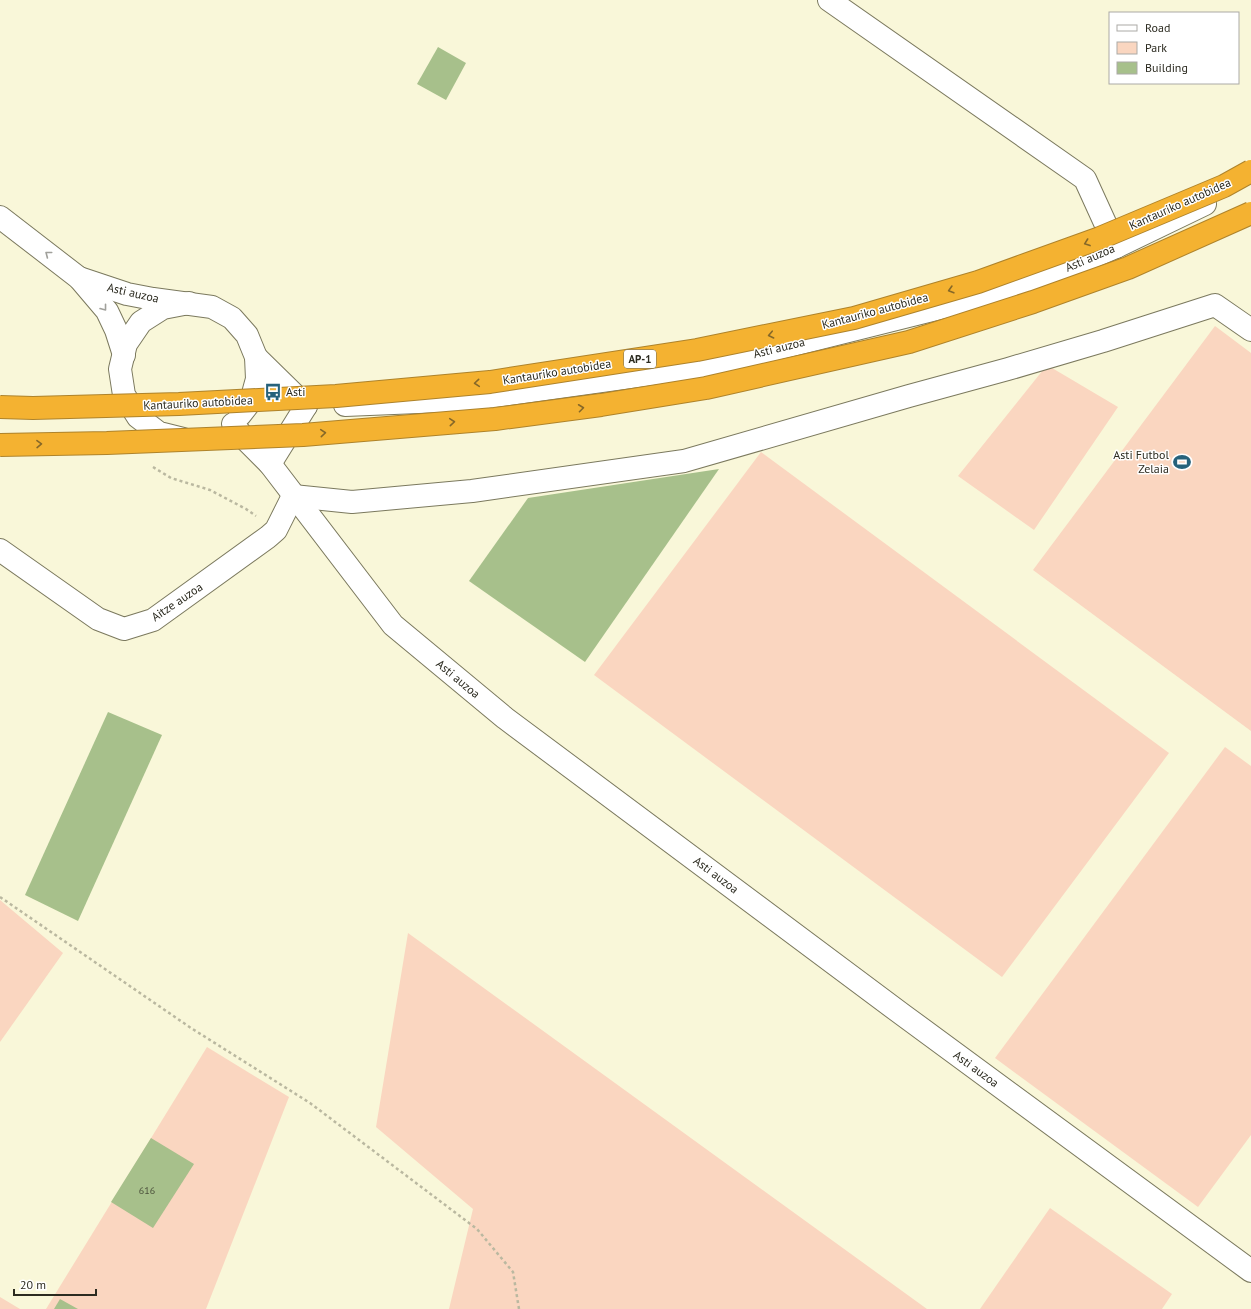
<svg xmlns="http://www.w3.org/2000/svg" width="1251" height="1309" viewBox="0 0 1251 1309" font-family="'PT Sans',sans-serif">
  <rect width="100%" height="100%" fill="#f9f7d9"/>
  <g fill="#fad6c0">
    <polygon points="1215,326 1251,353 1251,731 1033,570"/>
    <polygon points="1047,365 1118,407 1034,530 958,476"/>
    <polygon points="761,452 1169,753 1002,977 594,675"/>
    <polygon points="1225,747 1251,766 1251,1135 1198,1207 995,1058"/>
    <polygon points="0,900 63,953 0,1042"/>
    <polygon points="408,933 927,1309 449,1309 473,1209 376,1127"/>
    <polygon points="207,1047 289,1097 206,1309 46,1309"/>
    <polygon points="1050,1208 1172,1294 1162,1309 980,1309"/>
    <polygon points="0,1297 20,1309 0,1309"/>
  </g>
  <g fill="#a7c08b">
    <polygon points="438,47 466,63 446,100 417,84"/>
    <polygon points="719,469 585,662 469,581 528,498"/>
    <polygon points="108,712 162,735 78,921 25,895"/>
    <polygon points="151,1138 194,1164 153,1228 111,1202"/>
    <polygon points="60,1299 78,1309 54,1309"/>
  </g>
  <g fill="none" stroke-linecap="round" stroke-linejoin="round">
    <g stroke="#7b795e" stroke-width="24">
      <g id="minor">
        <polyline points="829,0 1085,179 1116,247"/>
        <polyline points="0,217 79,278 107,311 116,330 124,355"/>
        <polyline points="79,278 127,294 153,299 212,307 232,318 247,335 256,357 257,379 251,401 240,415"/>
        <polyline points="256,357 306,406"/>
        <polyline points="345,405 467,400 709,366 952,305 1063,270 1116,247 1205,204"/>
        <polyline points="233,424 245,439 270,464 393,625 505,718 903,1015 1251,1271"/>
        <polyline points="183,439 159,433 138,417 124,395 120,369 126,344 141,322 163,308 189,303"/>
        <polyline points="270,464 306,406"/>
        <polyline points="0,550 98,619 124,629 153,620 268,537 276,530 293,496 352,502 472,491 684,461 909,396 1008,369 1103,341 1215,305 1251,330"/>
      </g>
    </g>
    <g stroke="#bab8a0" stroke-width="2.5" stroke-dasharray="3 3" stroke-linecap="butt">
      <polyline points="153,467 171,478 210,490 246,509 256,516"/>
      <polyline points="0,897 191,1028 310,1103 477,1229 513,1272 519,1309"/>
    </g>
    <use href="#minor" stroke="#fff" stroke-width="22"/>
    <g stroke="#ae832b" stroke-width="24" stroke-linecap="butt">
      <g id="highway-bridge">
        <polyline points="0,407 33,408 179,404 336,396 490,382 697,350 854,318 978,282 1100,238 1224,186 1251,171"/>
        <polyline points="0,445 107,443 303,435 495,419 601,405 706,388 909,342 1033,302 1128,268 1251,213"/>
      </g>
    </g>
    <use href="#highway-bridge" stroke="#f4b231" stroke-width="22"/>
  </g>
  <defs><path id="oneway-chevron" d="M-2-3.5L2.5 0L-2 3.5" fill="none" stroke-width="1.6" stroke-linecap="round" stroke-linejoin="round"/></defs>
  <g stroke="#866828">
    <use href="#oneway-chevron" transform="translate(1087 243) rotate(160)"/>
    <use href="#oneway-chevron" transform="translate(951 290) rotate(164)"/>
    <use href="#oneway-chevron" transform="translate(771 335) rotate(168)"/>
    <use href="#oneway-chevron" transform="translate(477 383) rotate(175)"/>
    <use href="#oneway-chevron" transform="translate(581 408) rotate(-7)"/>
    <use href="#oneway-chevron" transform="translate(452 422) rotate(-5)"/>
    <use href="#oneway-chevron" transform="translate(323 433) rotate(-5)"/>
    <use href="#oneway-chevron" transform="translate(39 444) rotate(-1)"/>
  </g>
  <g stroke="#a0a09b">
    <use href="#oneway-chevron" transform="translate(48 254) rotate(-142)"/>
    <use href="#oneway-chevron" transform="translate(104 308) rotate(52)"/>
  </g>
  <defs>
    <g id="bus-bare" transform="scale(1.38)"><path d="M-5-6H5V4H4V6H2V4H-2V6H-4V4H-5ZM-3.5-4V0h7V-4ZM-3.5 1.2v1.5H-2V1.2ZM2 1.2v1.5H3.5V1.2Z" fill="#27627b" stroke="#fff" stroke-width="2.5" paint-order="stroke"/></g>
    <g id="stadium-bare" transform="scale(1.38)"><path d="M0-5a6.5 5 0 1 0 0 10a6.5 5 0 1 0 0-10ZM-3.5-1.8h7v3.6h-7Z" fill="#27627b" stroke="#fff" stroke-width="2.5" paint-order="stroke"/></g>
  </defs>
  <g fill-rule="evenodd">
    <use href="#bus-bare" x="273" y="392"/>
    <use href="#stadium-bare" x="1182" y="462"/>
  </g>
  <g text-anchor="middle" stroke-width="3" stroke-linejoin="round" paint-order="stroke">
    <g font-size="10" fill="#4b503b">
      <text x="147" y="1194">616</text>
    </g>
    <rect fill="#fff" stroke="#6b6b63" stroke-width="1" x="624" y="350" width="32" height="18" rx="3"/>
    <g font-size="11" font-weight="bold" fill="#2c2b20">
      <text x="640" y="363">AP-1</text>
    </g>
    <g font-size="12" fill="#2c2b20" stroke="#fff">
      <text transform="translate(1180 204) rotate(-24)" y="4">Kantauriko autobidea</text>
      <text transform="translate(1090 258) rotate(-23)" y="4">Asti auzoa</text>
      <text transform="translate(133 293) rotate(13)" y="4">Asti auzoa</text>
      <text transform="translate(875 311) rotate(-15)" y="4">Kantauriko autobidea</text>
      <text transform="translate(779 348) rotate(-14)" y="4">Asti auzoa</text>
      <text transform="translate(557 372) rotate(-9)" y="4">Kantauriko autobidea</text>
      <text transform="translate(198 403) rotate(-3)" y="4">Kantauriko autobidea</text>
      <text transform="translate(177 602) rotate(-34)" y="4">Aitze auzoa</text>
      <text transform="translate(458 679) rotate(40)" y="4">Asti auzoa</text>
      <text transform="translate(716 875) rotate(37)" y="4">Asti auzoa</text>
      <text transform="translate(976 1069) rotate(36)" y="4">Asti auzoa</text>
    </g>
    <g font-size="12" fill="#2c2b20" stroke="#fff" text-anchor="start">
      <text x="286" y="396">Asti</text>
      <text x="1169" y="459" text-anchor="end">Asti Futbol<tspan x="1169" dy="14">Zelaia</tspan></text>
    </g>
  </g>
  <rect x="1109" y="12" width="130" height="72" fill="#ffffff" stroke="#abaaa6"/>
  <rect x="1117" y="25" width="20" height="6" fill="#ffffff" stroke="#abaaa6"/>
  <text x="1145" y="32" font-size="12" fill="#2c2b20">Road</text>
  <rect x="1117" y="42" width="20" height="12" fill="#fad6c0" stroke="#abaaa6"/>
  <text x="1145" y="52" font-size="12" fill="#2c2b20">Park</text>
  <rect x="1117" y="62" width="20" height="12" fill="#a7c08b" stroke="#abaaa6"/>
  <text x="1145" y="72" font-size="12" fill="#2c2b20">Building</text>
  <path d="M14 1289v6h82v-6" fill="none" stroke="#2c2b20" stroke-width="2"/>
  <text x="20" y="1289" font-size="12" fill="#2c2b20" stroke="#ffffff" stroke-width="3" paint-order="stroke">20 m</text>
</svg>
